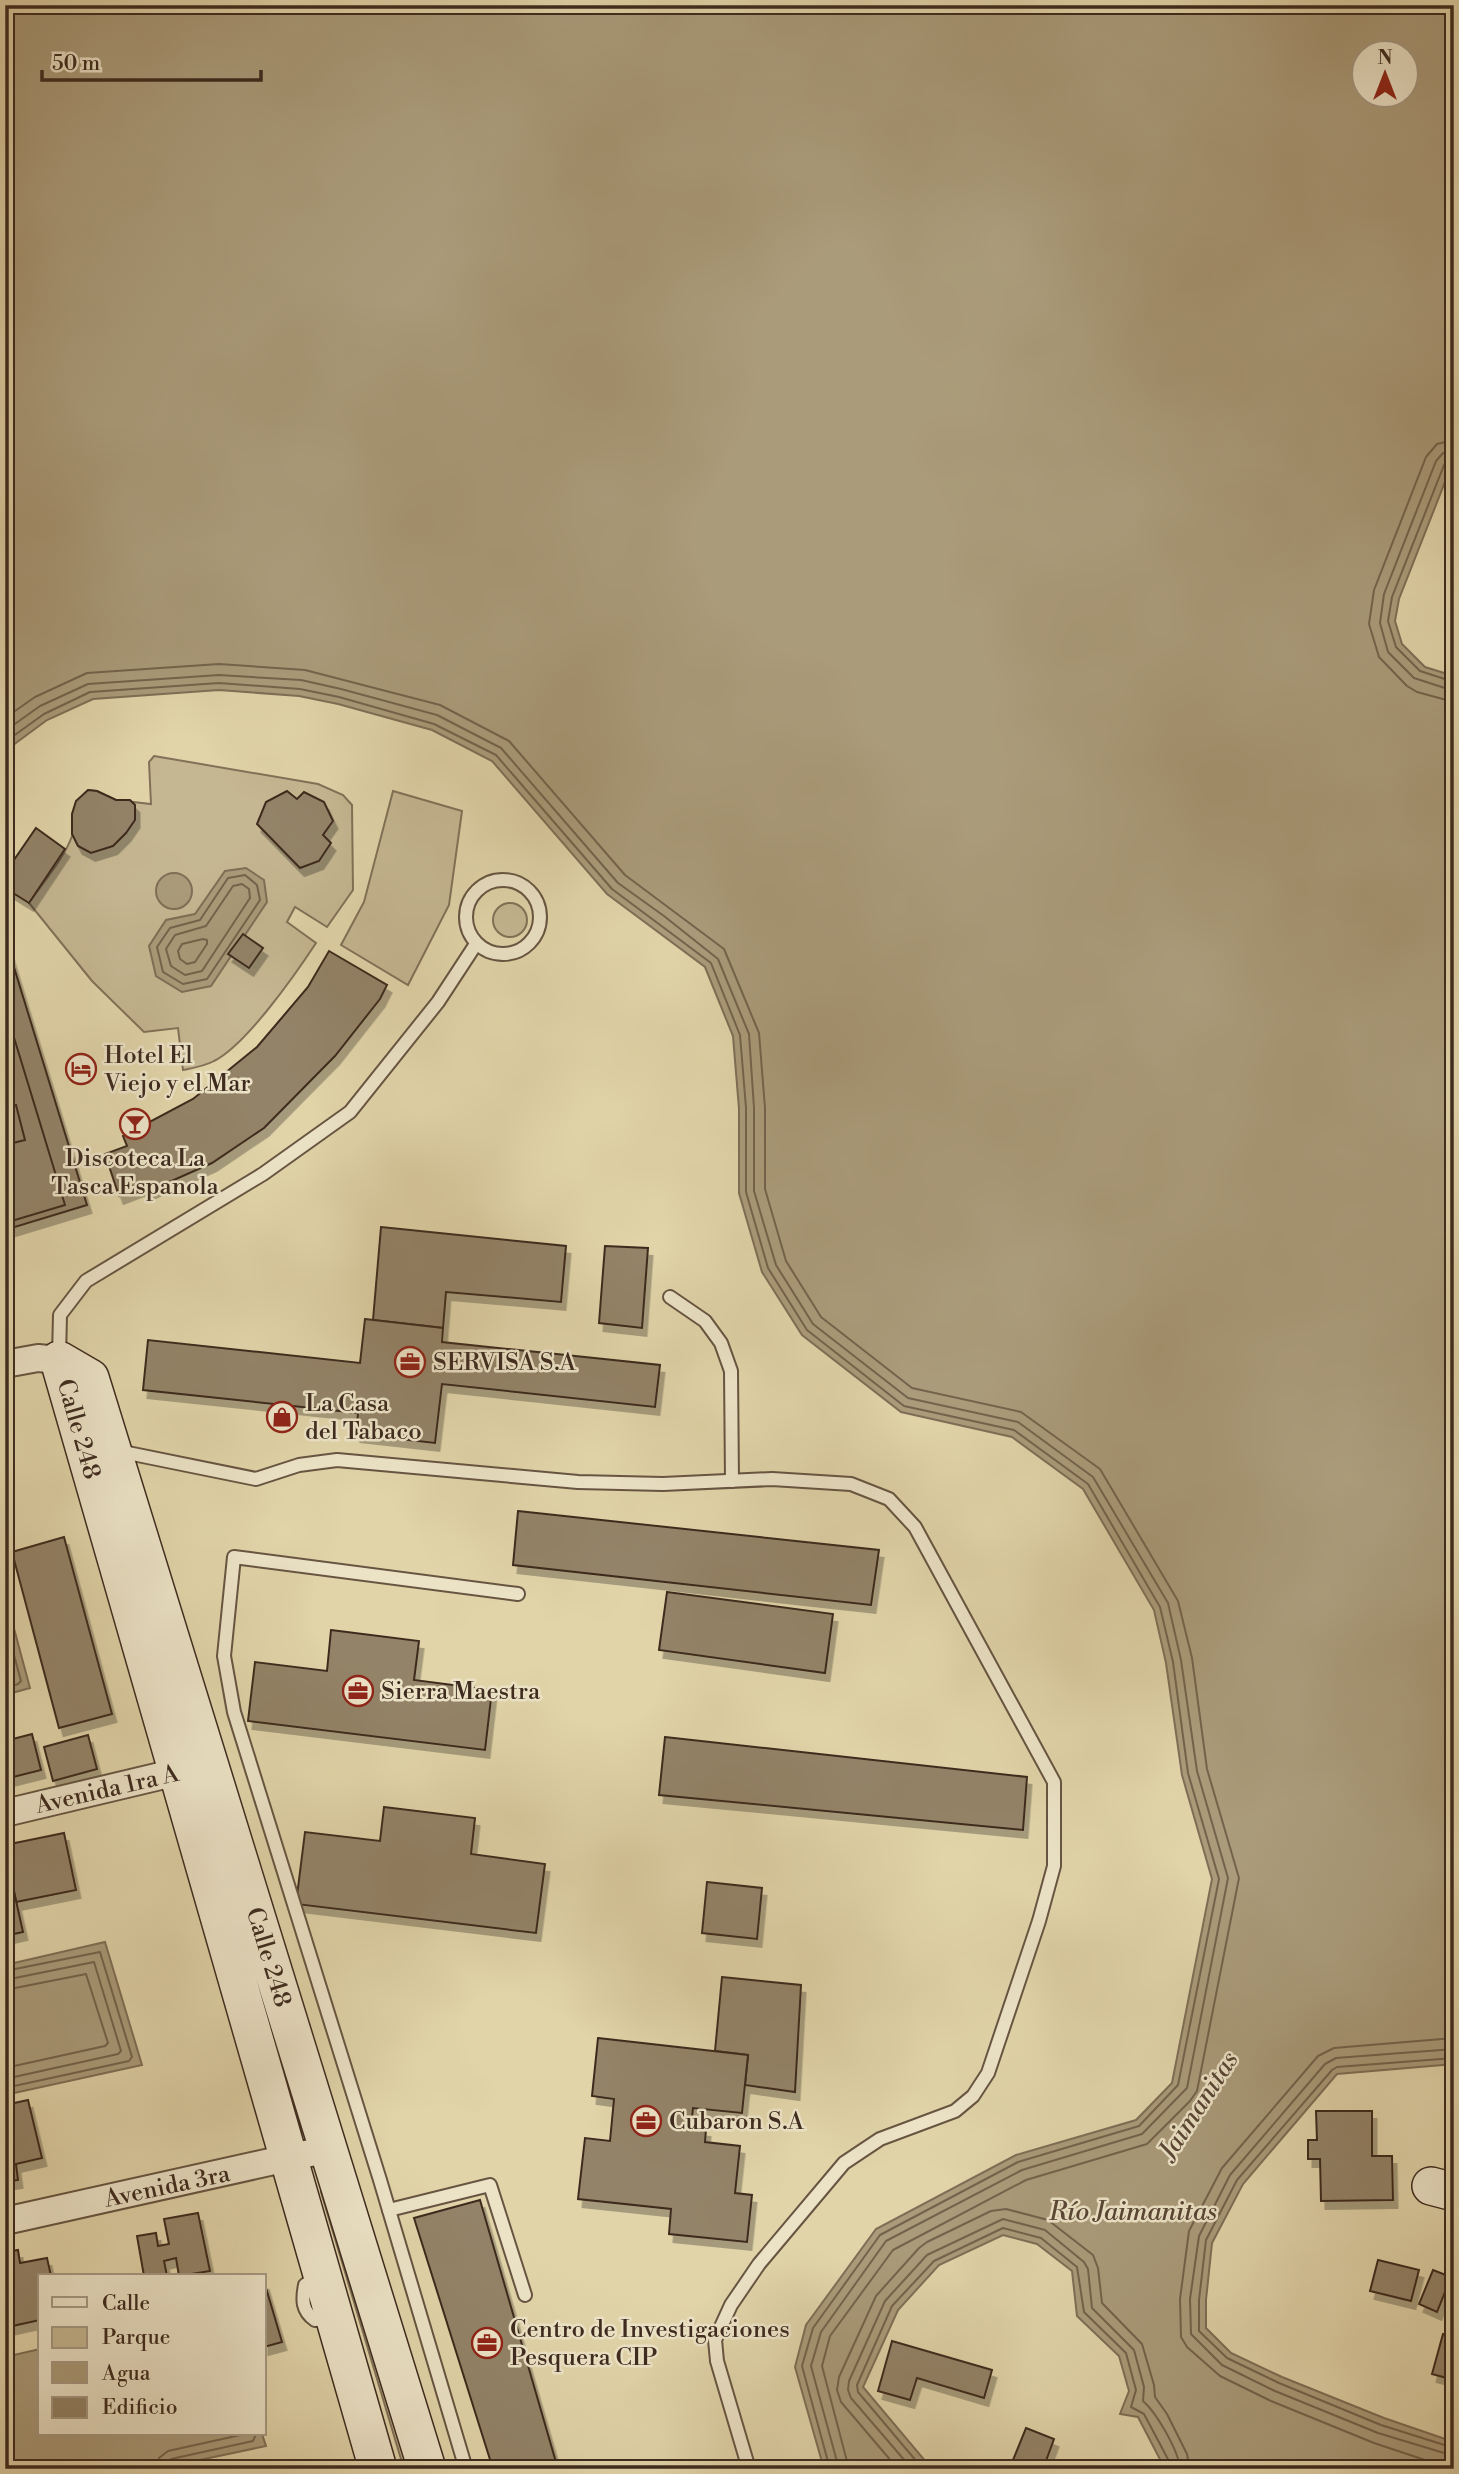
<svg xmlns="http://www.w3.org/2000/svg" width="1459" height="2474" viewBox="0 0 1459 2474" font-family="'Libre Bodoni',serif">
  <defs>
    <filter id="shadow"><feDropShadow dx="4.5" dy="8" stdDeviation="0" flood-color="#0004"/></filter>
  </defs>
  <rect width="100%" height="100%" fill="#e1d4a9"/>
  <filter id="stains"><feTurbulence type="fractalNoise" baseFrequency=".00286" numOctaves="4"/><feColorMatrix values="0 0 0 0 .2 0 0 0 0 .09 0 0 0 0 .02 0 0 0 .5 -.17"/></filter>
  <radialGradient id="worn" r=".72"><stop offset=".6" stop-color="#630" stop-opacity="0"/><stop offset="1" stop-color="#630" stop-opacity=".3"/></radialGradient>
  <g fill="#c5b792" stroke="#827158" stroke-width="2">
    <path d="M154,756L318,784L343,795L352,805L353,890L327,927L295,907L287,922L316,943C295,975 246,1045 214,1061C205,1066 193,1068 183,1070L178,1028L144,1032L92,981L29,903C42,884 65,857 72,836C79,813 64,813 88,790L97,791L116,800L151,804L149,762Z"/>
    <polygon points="393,791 462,811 449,905 408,985 341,945 364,902"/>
    <circle cx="510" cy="920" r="17"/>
    <polygon points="321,2192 327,2192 411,2469 404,2469"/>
  </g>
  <g fill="#aa9b7a" stroke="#7f6e56" stroke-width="2" fill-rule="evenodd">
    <path d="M5,5H1454V459L1399,599L1395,621L1402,644L1425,667L1454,676V2064L1337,2074L1243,2184L1212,2243L1206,2300V2328L1231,2353L1282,2377L1384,2418L1454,2442V2469H1165L1138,2417L1120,2414L1129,2391L1119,2356L1077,2316L1072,2271L1037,2244L1003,2235L939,2265L898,2310L863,2387L932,2469H824L795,2367L806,2325L876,2229L1016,2155L1136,2120L1172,2083L1212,1879L1182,1775L1166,1663L1154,1610L1083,1489L1012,1437L901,1412L802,1335L762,1272L739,1193V1109L733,1036L705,967L607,894L492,761L432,730L338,704L299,696L219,690L93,699L47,720L5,751ZM1406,52V94H1364V52Z"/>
    <polygon points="246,868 264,880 267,902 211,986 182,992 156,976 149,946 166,920 195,914 225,871"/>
    <circle cx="174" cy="891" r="18"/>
    <polygon points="5,1595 30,1688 5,1695"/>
    <polygon points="105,1942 142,2065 5,2095 5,1965"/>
    <polygon points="40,2349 40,2434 262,2434 266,2446 157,2469 5,2469 5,2357"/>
  </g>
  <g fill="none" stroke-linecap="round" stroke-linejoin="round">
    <g stroke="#74634c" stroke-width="2">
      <polyline points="1454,440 1437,444 1426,457 1374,590 1369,624 1379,657 1407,686 1417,692 1454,702"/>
      <polyline points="1454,451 1443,453 1436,461 1384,594 1380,623 1388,652 1414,678 1454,691"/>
      <polyline points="1454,459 1448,460 1444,465 1392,597 1388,621 1396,647 1420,671 1454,682"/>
      <polyline points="5,718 35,697 87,673 219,664 305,670 440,705 509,741 625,875 724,949 759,1033 765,1108 765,1189 786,1261 821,1317 912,1388 1021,1412 1100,1469 1178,1601 1192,1658 1207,1769 1239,1878 1197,2091 1190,2101 1147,2144 1026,2180 893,2250 830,2336 822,2366 849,2469"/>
      <polyline points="5,731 40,706 88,684 219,675 301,680 341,689 437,715 501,748 618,883 664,916 718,959 749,1034 754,1108 754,1191 776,1265 813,1324 908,1398 1018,1422 1093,1477 1168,1603 1181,1660 1197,1771 1228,1878 1187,2088 1142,2134 1022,2170 886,2241 821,2332 811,2366 839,2469"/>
      <polyline points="5,742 44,714 90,692 219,683 300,689 339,697 434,724 496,755 612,889 711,963 740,1035 746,1108 746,1192 768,1268 807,1330 904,1406 1014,1430 1088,1484 1160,1607 1173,1662 1188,1773 1219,1879 1178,2085 1139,2126 1018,2162 880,2235 813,2328 802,2366 830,2469"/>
      <polygon points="245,875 257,885 260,900 207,979 183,984 163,972 157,947 170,928 200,920 228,878"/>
      <polygon points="242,884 249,889 250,898 202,971 185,975 171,966 166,949 175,935 206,926 233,886"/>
      <polygon points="203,939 207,940 207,944 195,962 187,964 180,959 178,951 182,944"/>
      <polyline points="5,1622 21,1681 18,1684 5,1688"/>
      <polyline points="5,1971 100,1952 132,2057 129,2061 5,2088"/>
      <polyline points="5,1980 94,1962 121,2051 118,2054 5,2079"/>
      <polyline points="5,1990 86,1974 108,2043 105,2046 5,2068"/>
      <polyline points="1454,2038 1334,2048 1318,2056 1222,2168 1189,2231 1180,2299 1181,2337 1187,2347 1220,2376 1271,2401 1374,2443 1443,2466 1454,2467"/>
      <polyline points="1454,2049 1336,2058 1325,2064 1230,2175 1199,2236 1190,2299 1191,2334 1222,2365 1275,2391 1378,2433 1454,2456"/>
      <polyline points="1454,2058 1337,2067 1332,2070 1237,2180 1206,2240 1199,2300 1199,2331 1227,2358 1279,2383 1381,2425 1454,2448"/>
      <polyline points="157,2469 159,2458 168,2451 245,2434"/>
      <polyline points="165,2469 166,2463 171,2459 253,2441 256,2434"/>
      <polyline points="898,2469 841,2402 837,2390 839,2377 876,2296 919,2248 927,2242 991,2211 1006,2209 1048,2220 1093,2255 1098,2268 1102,2303 1142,2344 1154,2385 1155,2397 1167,2414 1187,2454 1190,2469"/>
      <path d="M912,2469L851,2398L848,2390L849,2381L885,2301L927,2255L1003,2219L1045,2230L1084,2262L1088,2269L1092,2308L1134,2350L1144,2387L1143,2401C1156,2412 1179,2451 1180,2469"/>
      <polyline points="923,2469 858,2392 857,2385 892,2306 934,2261 1003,2228 1041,2238 1077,2267 1084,2312 1126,2353 1136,2390 1131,2407 1144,2414 1170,2463 1171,2469"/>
    </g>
  </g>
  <g fill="#938367" stroke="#3e2b1f" stroke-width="2" filter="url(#shadow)">
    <polygon points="88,790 97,791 116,800 130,800 135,805 135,820 126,833 113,846 91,853 78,846 72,834 72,814 76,801"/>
    <polygon points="287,791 297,799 304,792 324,802 333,821 323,835 331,843 319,861 300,868 257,824 266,802"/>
    <polygon points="36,828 65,849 29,903 5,888 5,873"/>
    <polygon points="243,934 263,948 249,968 228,954"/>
    <polygon points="5,938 87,1205 5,1230"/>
    <polygon points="329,951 387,985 380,999 335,1056 264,1128 212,1163 147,1192 145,1186 119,1196 105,1154 127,1146 123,1136 193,1099 257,1047 308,987"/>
    <polygon points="5,1008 65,1205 5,1223"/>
    <polygon points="16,1105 25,1140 5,1145 5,1108"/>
    <polygon points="381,1227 566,1246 561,1302 446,1292 443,1328 373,1320"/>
    <polygon points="605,1246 648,1248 642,1328 599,1323"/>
    <polygon points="365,1319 443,1328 442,1342 660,1365 655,1407 442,1384 435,1443 356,1434 358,1413 143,1390 148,1340 360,1363"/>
    <polygon points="518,1511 879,1550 871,1605 513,1565"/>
    <polygon points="64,1537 112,1714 59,1728 12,1552"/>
    <polygon points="667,1592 833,1614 825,1673 659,1650"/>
    <polygon points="331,1630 419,1641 414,1680 492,1690 485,1750 248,1721 255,1662 327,1671"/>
    <polygon points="32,1734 41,1770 5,1779 5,1741"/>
    <polygon points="88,1735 97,1769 53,1781 44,1747"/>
    <polygon points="665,1737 1027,1777 1023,1830 659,1795"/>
    <polygon points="384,1807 475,1818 471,1854 545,1864 536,1933 296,1904 305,1832 380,1841"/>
    <polygon points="64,1833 76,1890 16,1902 5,1845"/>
    <polygon points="11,1878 23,1932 5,1936 5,1879"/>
    <polygon points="707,1882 762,1888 757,1939 702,1933"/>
    <polygon points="722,1977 801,1985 795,2092 745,2085 748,2055 715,2051"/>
    <polygon points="598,2038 748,2055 742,2113 693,2108 691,2128 706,2129 705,2142 740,2146 735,2193 752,2195 747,2242 669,2234 671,2209 578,2199 585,2138 610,2141 614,2099 592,2096"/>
    <polygon points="28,2100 42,2158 16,2164 18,2180 5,2182 5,2105"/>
    <polygon points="1316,2111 1372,2111 1372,2156 1392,2156 1393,2200 1321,2201 1320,2159 1308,2159 1308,2140 1317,2140"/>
    <polygon points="480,2200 558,2469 493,2469 414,2218"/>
    <polygon points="198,2213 210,2271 179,2276 176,2258 164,2261 167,2276 144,2276 137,2236 156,2233 158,2246 169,2244 164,2219"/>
    <polygon points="18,2250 20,2263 47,2258 51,2276 40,2276 40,2320 8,2327 5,2313 5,2252"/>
    <polygon points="1378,2260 1419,2270 1411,2301 1370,2291"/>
    <polygon points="1433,2270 1451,2277 1437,2312 1419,2304"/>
    <polygon points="264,2281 282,2342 264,2347"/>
    <polygon points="1443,2334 1454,2337 1454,2380 1432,2374"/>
    <polygon points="892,2341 992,2370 984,2398 917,2378 910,2400 878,2391"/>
    <polygon points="1026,2428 1054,2439 1043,2469 1022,2469 1011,2465"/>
  </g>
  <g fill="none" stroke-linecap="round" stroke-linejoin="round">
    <g stroke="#675542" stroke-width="16">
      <g id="lane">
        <circle cx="503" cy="917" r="37"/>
        <polyline points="670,1297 705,1321 721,1343 731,1371 732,1481"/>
        <polyline points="59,1357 60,1315 86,1281 263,1174 350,1112 438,1002 476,944"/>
        <polyline points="118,1451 256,1479 299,1465 337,1460 578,1482 663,1484 772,1479 851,1484 889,1499 915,1527 1054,1782 1054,1866 1039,1921 988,2073 973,2096 955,2111 880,2139 844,2163 759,2264 731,2305 715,2340 717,2361 749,2469"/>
        <polyline points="389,2210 490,2185 525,2295"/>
        <path d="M319,2275L305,2285C302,2300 302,2311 315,2320L332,2318"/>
        <polyline points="466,2469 380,2180 234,1712 224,1656 234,1557 518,1594"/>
      </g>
    </g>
    <g stroke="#675542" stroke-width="30">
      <g id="street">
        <polyline points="5,1364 38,1358 59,1360"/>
        <polyline points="5,1813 194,1768"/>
        <polyline points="5,2221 328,2149"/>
      </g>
    </g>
    <g stroke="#3e2b1f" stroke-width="40">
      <g id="secondary">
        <polyline points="1431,2186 1454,2192"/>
        <polyline points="378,2469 59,1360 90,1378 427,2469"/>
      </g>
    </g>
    <use href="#lane" stroke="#ece3c7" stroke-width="12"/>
    <use href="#street" stroke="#ece3c7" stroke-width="26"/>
    <use href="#secondary" stroke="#ece3c7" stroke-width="37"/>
  </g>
  <defs>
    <g id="hotel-ring" transform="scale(1.575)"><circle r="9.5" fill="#ece3c7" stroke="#8f2418" stroke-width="1.5"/><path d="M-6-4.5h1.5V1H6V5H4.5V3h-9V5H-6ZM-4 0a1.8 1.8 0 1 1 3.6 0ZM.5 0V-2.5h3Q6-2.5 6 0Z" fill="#8f2418"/></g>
    <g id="bar-ring" transform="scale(1.575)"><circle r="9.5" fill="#ece3c7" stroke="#8f2418" stroke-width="1.5"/><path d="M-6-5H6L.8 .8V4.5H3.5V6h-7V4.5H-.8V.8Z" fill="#8f2418"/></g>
    <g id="office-ring" transform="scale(1.575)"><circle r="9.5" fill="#ece3c7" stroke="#8f2418" stroke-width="1.5"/><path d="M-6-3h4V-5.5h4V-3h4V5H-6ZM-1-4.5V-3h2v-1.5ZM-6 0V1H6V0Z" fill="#8f2418"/></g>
    <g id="shop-ring" transform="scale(1.575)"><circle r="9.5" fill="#ece3c7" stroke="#8f2418" stroke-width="1.5"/><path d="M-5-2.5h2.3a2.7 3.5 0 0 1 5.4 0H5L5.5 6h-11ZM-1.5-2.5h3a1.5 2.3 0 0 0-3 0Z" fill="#8f2418"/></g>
  </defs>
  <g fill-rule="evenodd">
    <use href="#hotel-ring" x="81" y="1069"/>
    <use href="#bar-ring" x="135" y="1124"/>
    <use href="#office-ring" x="410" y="1362"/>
    <use href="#shop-ring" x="282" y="1417"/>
    <use href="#office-ring" x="358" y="1691"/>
    <use href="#office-ring" x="646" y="2121"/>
    <use href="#office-ring" x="487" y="2343"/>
  </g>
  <g text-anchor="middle" stroke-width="5" stroke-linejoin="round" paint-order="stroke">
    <g font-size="24" fill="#3e2b1f" stroke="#ece3c7" text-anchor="start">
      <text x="104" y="1063">Hotel El<tspan x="104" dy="28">Viejo y el Mar</tspan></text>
      <text x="135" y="1166" text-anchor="middle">Discoteca La<tspan x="135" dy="28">Tasca Espanola</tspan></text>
      <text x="433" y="1370">SERVISA S.A</text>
      <text x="305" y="1411">La Casa<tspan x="305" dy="28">del Tabaco</tspan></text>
      <text x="381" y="1699">Sierra Maestra</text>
      <text x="669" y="2129">Cubaron S.A</text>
      <text x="510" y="2337">Centro de Investigaciones<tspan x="510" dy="28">Pesquera CIP</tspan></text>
    </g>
    <g font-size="24" fill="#3e2b1f" stroke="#ece3c7">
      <text transform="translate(79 1429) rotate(74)" y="8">Calle 248</text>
      <text transform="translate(107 1789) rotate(-13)" y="8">Avenida 1ra A</text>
      <text transform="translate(269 1957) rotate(73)" y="8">Calle 248</text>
      <text transform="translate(167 2186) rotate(-12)" y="8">Avenida 3ra</text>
    </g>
    <g font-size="26" font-style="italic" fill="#594736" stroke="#ece3c7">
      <text transform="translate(1198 2105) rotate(-57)" y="9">Jaimanitas</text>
      <text x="1133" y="2220">Río Jaimanitas</text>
    </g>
  </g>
  <rect width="1459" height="2474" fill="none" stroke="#e1d4a9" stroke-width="28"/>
  <rect x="7" y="7" width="1445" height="2460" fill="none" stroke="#3e2b1f" stroke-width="3.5"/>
  <rect x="14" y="14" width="1431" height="2446" fill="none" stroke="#3e2b1f" stroke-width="2"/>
  <rect x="38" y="2274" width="228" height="161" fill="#ece3c7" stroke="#a69984" stroke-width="2"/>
  <rect x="52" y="2297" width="35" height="10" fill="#ece3c7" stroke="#a69984" stroke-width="2"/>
  <text x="102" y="2310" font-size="21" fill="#3e2b1f">Calle</text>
  <rect x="52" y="2327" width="35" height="21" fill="#c5b792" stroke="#a69984" stroke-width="2"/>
  <text x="102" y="2344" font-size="21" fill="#3e2b1f">Parque</text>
  <rect x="52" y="2362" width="35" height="21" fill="#aa9b7a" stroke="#a69984" stroke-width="2"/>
  <text x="102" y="2380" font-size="21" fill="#3e2b1f">Agua</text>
  <rect x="52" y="2397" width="35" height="21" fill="#938367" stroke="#a69984" stroke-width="2"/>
  <text x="102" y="2414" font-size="21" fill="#3e2b1f">Edificio</text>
  <g transform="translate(1385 74)"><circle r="33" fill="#ece3c7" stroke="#a69984" stroke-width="2"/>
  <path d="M0-5L12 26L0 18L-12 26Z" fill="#8f2418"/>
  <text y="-10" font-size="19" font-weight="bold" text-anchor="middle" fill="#3e2b1f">N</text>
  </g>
  <path d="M42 70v10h219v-10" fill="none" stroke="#3e2b1f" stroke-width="3.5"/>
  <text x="52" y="70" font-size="21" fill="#3e2b1f" stroke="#ece3c7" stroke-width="5" paint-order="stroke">50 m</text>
  <rect width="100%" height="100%" filter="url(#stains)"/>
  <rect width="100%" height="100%" fill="url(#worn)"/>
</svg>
